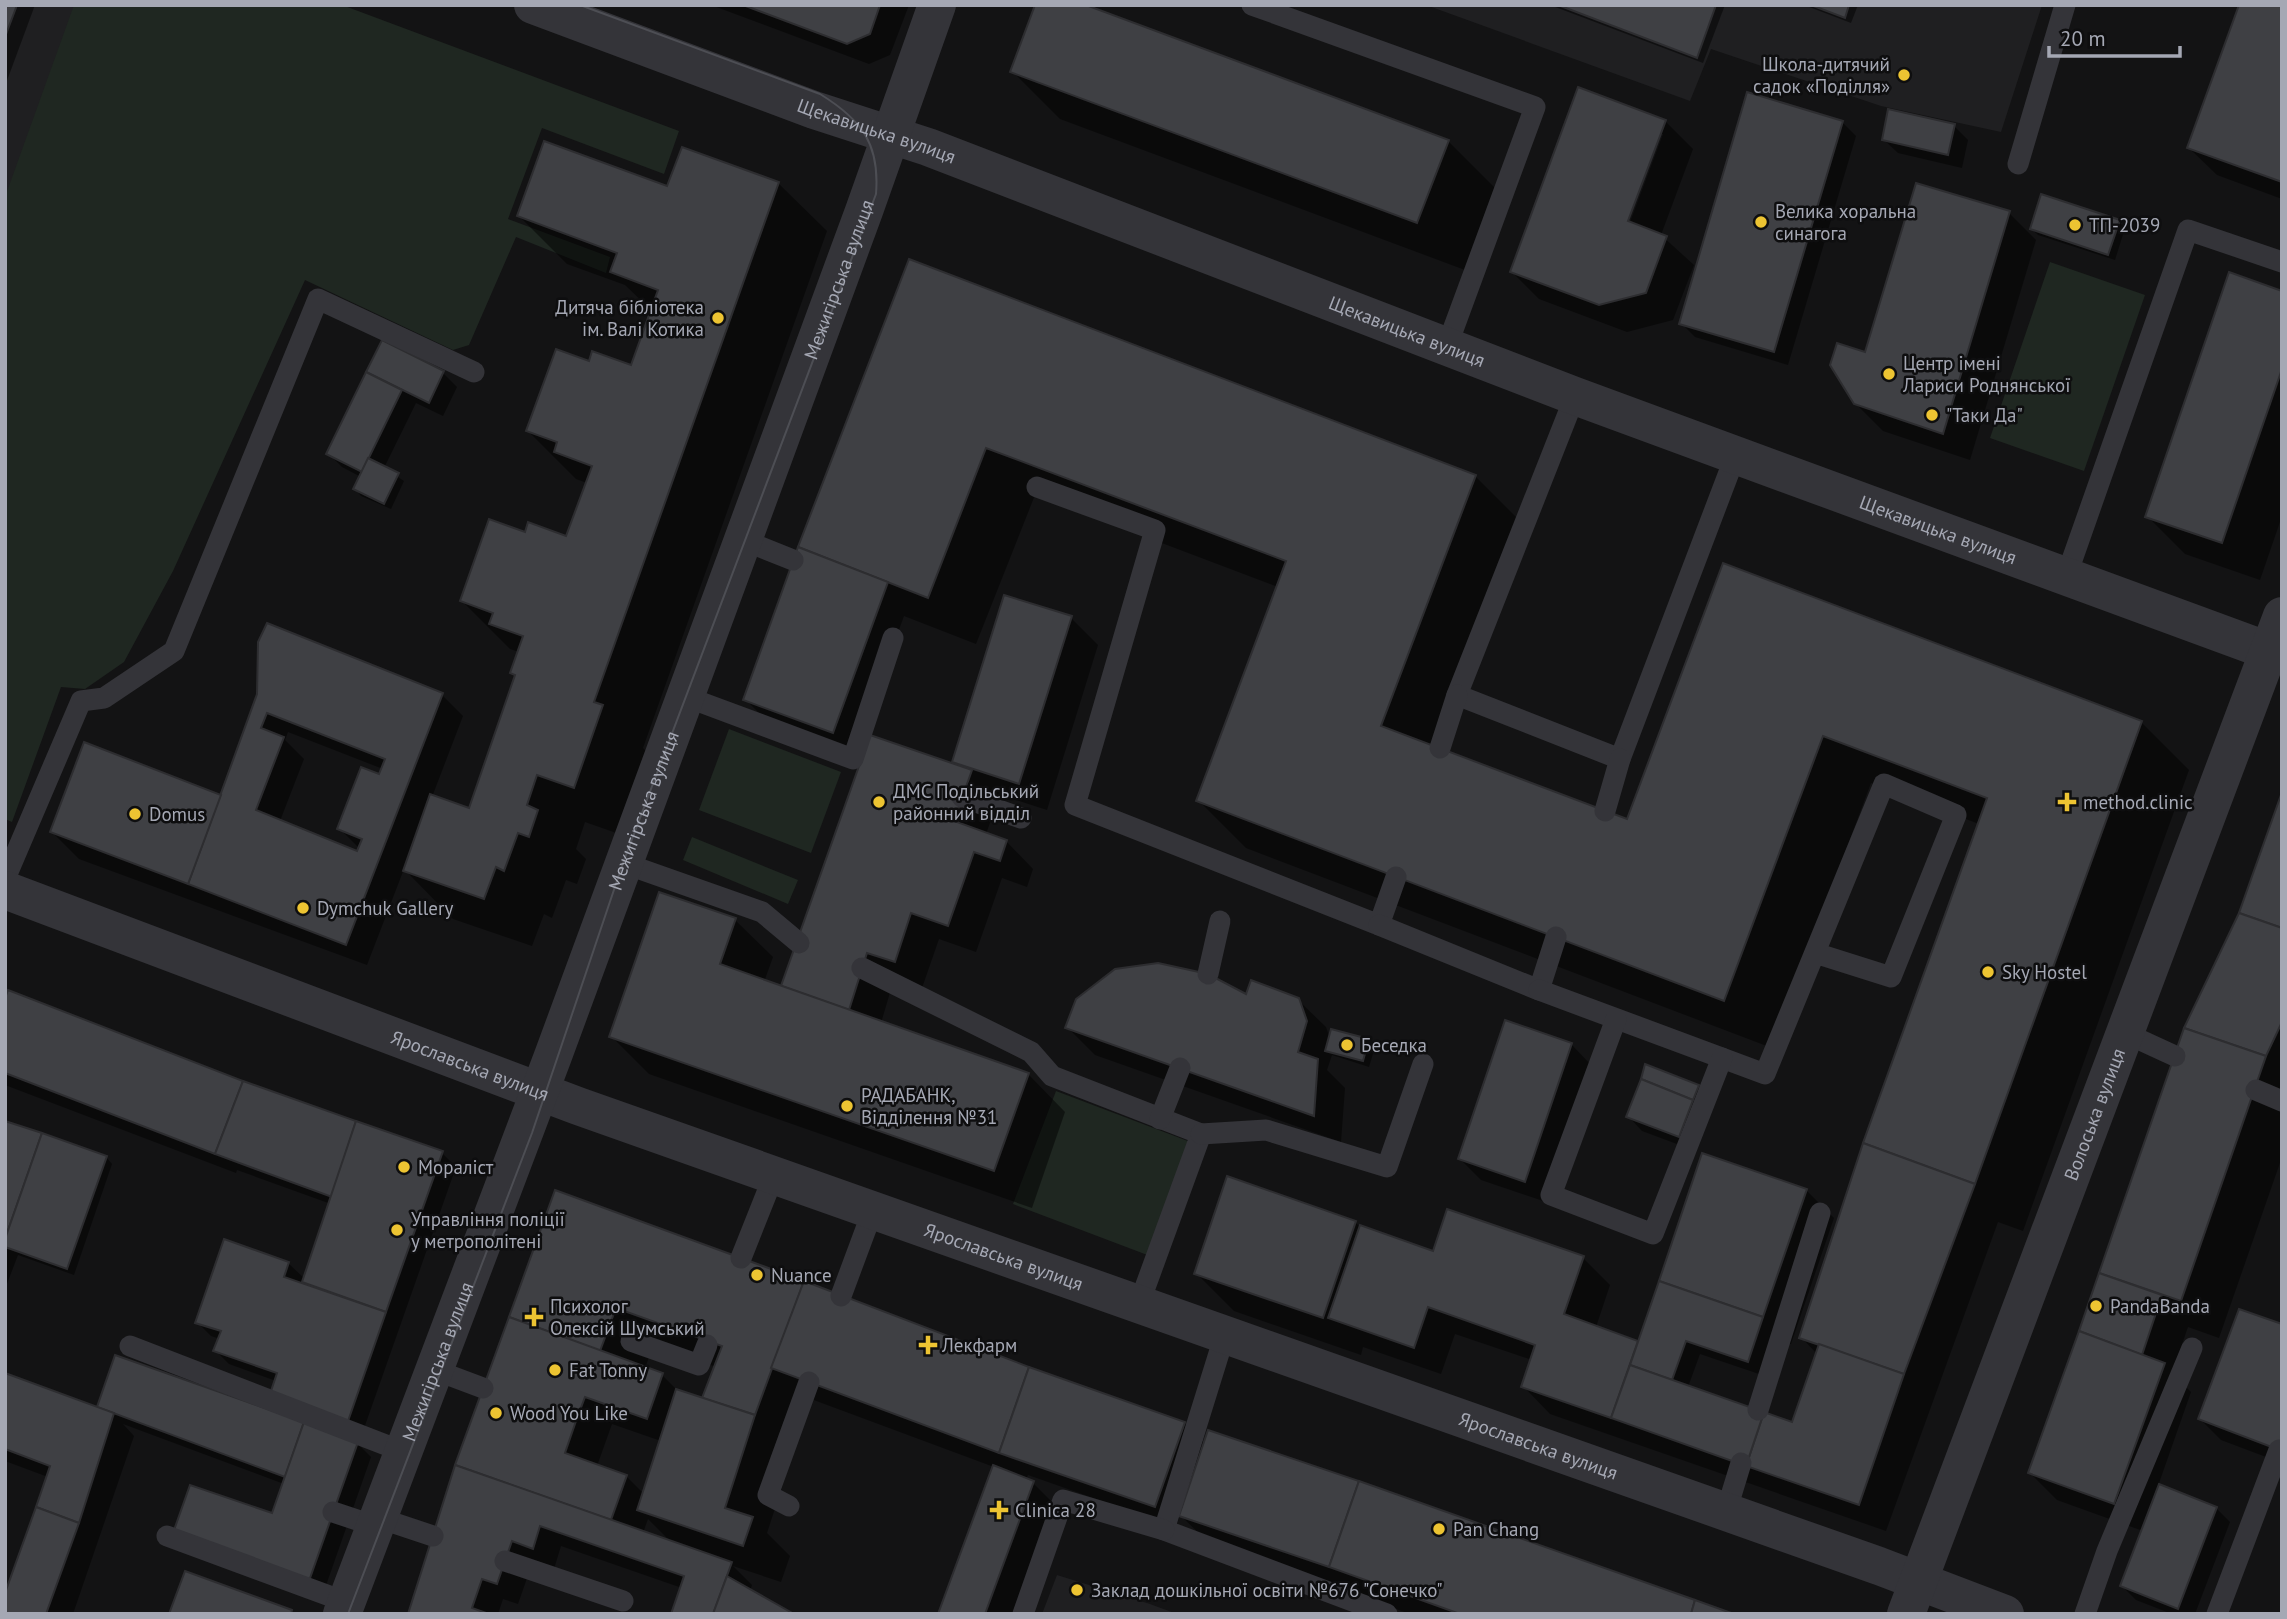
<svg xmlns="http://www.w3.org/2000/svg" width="2287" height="1619" viewBox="0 0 2287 1619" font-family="'PT Sans',sans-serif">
  <rect width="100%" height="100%" fill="#131314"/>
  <g fill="#1f1f21">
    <polygon points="5,5 83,5 5,244"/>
    <polygon points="1426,5 2042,5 2001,132 1881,106 1711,49 1690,101"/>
    <polygon points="1057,1575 1150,1604 1177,1614 1042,1614"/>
  </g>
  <g fill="#1f2721">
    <polygon points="74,5 342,5 679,131 664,174 542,128 508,219 610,257 606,273 516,237 469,345 453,350 305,280 173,571 124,662 85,689 61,687 12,822 5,819 5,197"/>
    <polygon points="2050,262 2145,295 2084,471 1990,438"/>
    <polygon points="729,729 841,772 811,853 699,810"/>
    <polygon points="692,837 798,880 788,904 683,860"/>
    <polygon points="1056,1091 1193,1143 1150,1256 1013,1204"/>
  </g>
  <g fill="#0007" fill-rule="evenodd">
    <polygon points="5,5 35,5 5,86"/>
    <polygon points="711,5 909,5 890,55 869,64"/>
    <polygon points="1550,5 1725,5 1703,63"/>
    <polygon points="1804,5 1858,5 1851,23"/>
    <polygon points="2282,5 2282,199 2217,175 2189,148"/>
    <polygon points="1012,71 1448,141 1496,189 1465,270 1060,119"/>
    <path d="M1665,121L1693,149L1661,235L1694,265L1673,320L1627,332L1539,299L1512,272ZM1659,134H1663L1627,230L1624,229Z"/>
    <polygon points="1842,122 1856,136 1788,365 1695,337 1681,323"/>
    <polygon points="1954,126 1968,140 1962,168 1898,153 1883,139"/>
    <path d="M778,183L827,231L643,748L650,755L622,835L585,822L576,849L586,859L577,884L566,880L552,918L544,914L532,946L453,919L404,869L367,965L79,859L52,832L221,797L258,695H442L463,716L432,797L470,810L516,677L512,672L519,652L510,649L462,601L527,534L567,538L587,483L576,479L528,431L590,363L632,367L652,311L625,285L567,264L519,216L668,188ZM288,732L383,769L339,828L360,849L358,853L280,821L304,759L285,740Z"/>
    <polygon points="2009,213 2036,240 1970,460 1883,431 1855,403 1866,354"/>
    <polygon points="2119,222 2125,228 2115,260 2038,235 2032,229"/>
    <polygon points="910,261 1475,476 1523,524 1438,750 1628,821 1724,565 2141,722 2189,770 2023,1231 1998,1222 1886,1531 1550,1414 1523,1386 1532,1360 1455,1334 1441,1374 1363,1347 1361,1355 1234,1311 1196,1273 1355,1222 1361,1228 1434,1253 1583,1258 1610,1285 1596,1327 1639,1344 1703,1155 1807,1191 1834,1218 1791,1344 1775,1338 1762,1375 1700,1354 1688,1387 1793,1424 1817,1354 1801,1337 1979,824 1871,783 1772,1048 1246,848 1198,800 1278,587 1035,495 976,644 904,616 854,753 766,720 745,699"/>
    <polygon points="2282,293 2282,516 2260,580 2185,554 2147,516"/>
    <polygon points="383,342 443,373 457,387 443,416 416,403 384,468 404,481 391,509 361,496 355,489 361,477 342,467 328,453"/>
    <polygon points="1005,597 1071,618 1098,645 1047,810 1000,795 986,834 1006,841 1033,869 1027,887 1002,878 976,952 939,939 922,988 894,979 881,1023 1028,1074 1065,1112 1032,1208 649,1074 611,1036 735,920 773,957 764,982 788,990 953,765"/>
    <polygon points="2282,797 2282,1157 2219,1338 2188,1327 2172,1373 2191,1392 2158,1486 2216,1508 2230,1522 2195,1614 2172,1614 2136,1600 2122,1586 2143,1531 2057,1500 2030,1473 2101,1271 2241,913"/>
    <polygon points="1247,997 1298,1000 1326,1027 1330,1039 1368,1040 1375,1047 1369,1067 1332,1055 1327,1070 1345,1088 1341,1142 1095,1055 1067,1027"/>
    <polygon points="5,1003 442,1153 456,1167 361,1437 276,1381 229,1364 215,1350 220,1339 211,1336 197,1322 288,1263 305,1279 331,1204 237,1170 236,1173 5,1085"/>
    <polygon points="1571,1044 1592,1066 1546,1202 1481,1180 1460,1159"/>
    <polygon points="1698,1086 1704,1093 1693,1150 1642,1131 1628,1116"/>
    <polygon points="5,1122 106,1157 112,1164 74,1275 18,1255 5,1289"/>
    <path d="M556,1192L1028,1369L1184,1423L1205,1444L1729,1614H1410L1208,1542L1180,1515L1176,1527L1028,1475L1026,1480L1033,1483L1054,1504L1013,1614H940L994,1467L811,1399L767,1533L790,1556L781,1582L733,1566L752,1585L750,1591L791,1614H673L682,1588L561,1546L554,1569L533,1561L518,1604L503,1599L498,1614H409ZM654,1344L716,1367L703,1400L680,1393L662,1375L645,1368ZM612,1424L661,1441L644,1494L626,1476L597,1466ZM648,1519L673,1544L643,1533Z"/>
    <polygon points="2282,1326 2282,1463 2221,1440 2200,1419"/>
    <polygon points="5,1375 98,1409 357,1443 371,1457 323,1594 189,1546 273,1516 284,1484 123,1424 134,1436 73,1614 5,1614 48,1477 5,1461"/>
  </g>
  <g fill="#3f4044" stroke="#2d2d30" stroke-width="2" fill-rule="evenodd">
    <polygon points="5,5 17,5 5,37"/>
    <polygon points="743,5 880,5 870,34 847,44"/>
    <polygon points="1035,5 1086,5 1449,140 1417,223 1010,72"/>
    <polygon points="1558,5 1716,5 1697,58"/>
    <polygon points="1811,5 1849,5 1845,18"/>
    <polygon points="2239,5 2282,5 2282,182 2187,148"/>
    <polygon points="1578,87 1666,120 1628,221 1667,236 1646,293 1599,305 1510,272"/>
    <polygon points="1747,92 1843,121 1774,352 1679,324"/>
    <polygon points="1888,109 1955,124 1948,155 1882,140"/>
    <polygon points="544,141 667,186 682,147 779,182 594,702 603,705 574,788 537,775 527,805 538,810 529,837 518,833 504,871 496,867 484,899 403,871 430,794 469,808 515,675 510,673 523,636 489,624 493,613 460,601 489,519 525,532 528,522 566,536 592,466 554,452 557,442 526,431 556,349 589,361 592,351 631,365 658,290 610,272 617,253 517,216"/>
    <polygon points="1916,183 2010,211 1943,434 1854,404 1830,365 1837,343 1865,352"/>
    <polygon points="2041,194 2120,220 2108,255 2030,229"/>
    <polygon points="909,259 1476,475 1381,726 1627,819 1723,563 2142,721 1975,1184 1863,1143 1987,798 1823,736 1724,1001 1196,801 1286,561 986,448 928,598 798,547"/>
    <polygon points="2229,272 2282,291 2282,369 2222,543 2145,517"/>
    <polygon points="382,340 444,371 429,403 366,372"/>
    <polygon points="366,372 402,390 362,472 326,454"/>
    <polygon points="368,458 399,473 384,504 353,489"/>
    <polygon points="798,547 888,582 833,733 743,700"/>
    <polygon points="1004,595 1072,616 1019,784 952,762"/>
    <path d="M267,623L443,693L346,945L188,884L257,694L258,642ZM267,713L385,759L379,774L361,767L337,829L362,839L357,851L256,810L284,737L261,728Z"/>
    <polygon points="870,735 972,770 954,821 1007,840 1000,861 974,852 948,926 911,913 895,962 867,953 849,1010 781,986"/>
    <polygon points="84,742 221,795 188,884 50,832"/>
    <polygon points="2282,792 2282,928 2239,913"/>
    <polygon points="659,892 736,918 720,964 1029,1073 994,1171 609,1037"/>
    <polygon points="2239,913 2282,928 2282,1022 2266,1056 2184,1028"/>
    <polygon points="1158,963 1208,974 1246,994 1251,980 1299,998 1307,1021 1298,1052 1318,1059 1314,1116 1065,1028 1076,999 1115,969"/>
    <polygon points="8,990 243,1081 215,1154 5,1073 5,998"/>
    <polygon points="1505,1020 1572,1043 1525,1182 1458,1159"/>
    <polygon points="2184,1028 2266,1056 2181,1301 2099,1273"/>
    <polygon points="1331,1029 1369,1039 1363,1061 1325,1051"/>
    <polygon points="1645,1064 1699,1085 1693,1100 1641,1079"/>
    <polygon points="1641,1079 1693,1100 1679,1137 1626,1117"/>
    <polygon points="243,1081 356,1121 332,1197 215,1154"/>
    <polygon points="5,1121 42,1133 5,1239"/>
    <polygon points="356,1121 443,1151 386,1312 302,1282"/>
    <polygon points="42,1133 107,1156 67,1269 5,1247 5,1239"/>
    <polygon points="1863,1143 1975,1184 1904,1374 1799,1338"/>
    <polygon points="1702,1153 1807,1189 1763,1317 1659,1281"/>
    <polygon points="1227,1176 1356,1221 1323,1318 1194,1274"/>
    <polygon points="555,1190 804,1281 755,1415 702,1398 722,1346 616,1308 600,1351 509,1317"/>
    <polygon points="1447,1209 1584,1256 1564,1314 1638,1341 1611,1418 1521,1387 1535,1345 1428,1307 1414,1348 1328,1318 1360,1225 1433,1251"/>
    <polygon points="224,1239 289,1262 284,1277 386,1312 347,1424 269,1397 277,1373 213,1351 221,1331 195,1323"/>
    <polygon points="2099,1273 2162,1295 2142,1355 2079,1331"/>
    <polygon points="804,1281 1029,1367 999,1453 771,1368"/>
    <polygon points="1659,1281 1763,1317 1748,1362 1686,1341 1672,1380 1630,1365"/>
    <polygon points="2239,1309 2282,1324 2282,1451 2198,1419"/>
    <polygon points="509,1317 663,1373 647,1419 585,1397 576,1421 565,1453 627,1475 611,1520 455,1465"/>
    <polygon points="2079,1331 2165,1363 2114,1504 2028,1473"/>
    <polygon points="1819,1344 1904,1374 1859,1505 1746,1466 1764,1412 1792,1422"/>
    <polygon points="115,1355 304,1422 285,1477 97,1407"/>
    <polygon points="1630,1365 1764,1412 1746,1466 1611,1418"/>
    <polygon points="1029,1367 1185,1422 1155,1507 999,1453"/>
    <polygon points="5,1373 114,1413 79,1523 36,1507 50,1466 5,1449"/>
    <polygon points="676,1389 755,1415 725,1508 753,1517 743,1546 637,1510"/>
    <polygon points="304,1422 358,1442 309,1581 173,1533 190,1485 272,1513"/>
    <polygon points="1208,1430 1359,1481 1329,1567 1179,1516"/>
    <polygon points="455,1465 732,1562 713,1614 671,1614 684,1576 540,1526 533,1549 512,1541 497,1584 482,1579 472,1608 489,1614 408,1614"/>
    <polygon points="993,1465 1034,1481 985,1614 938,1614"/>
    <polygon points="1359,1481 1695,1600 1691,1614 1460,1614 1329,1567"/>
    <polygon points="2159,1484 2217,1507 2178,1609 2120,1586"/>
    <polygon points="36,1507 79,1523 46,1614 5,1614 5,1593"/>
    <polygon points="185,1571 292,1610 291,1614 169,1614"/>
    <polygon points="727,1576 794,1614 713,1614"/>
    <polygon points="1695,1600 1734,1614 1691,1614"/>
  </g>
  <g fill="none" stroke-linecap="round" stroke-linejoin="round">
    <g stroke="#343439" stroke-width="21">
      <polyline points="1252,5 1535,107 1447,346"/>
      <polyline points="2018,164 2065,5"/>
      <polyline points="1575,396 1457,695 1620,759 1736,454"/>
      <polyline points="1037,487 1155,530 1075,805 1379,925 1396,877"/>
      <polyline points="743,540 793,560"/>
      <polyline points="2066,577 2188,230 2282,262"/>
      <polyline points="684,696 853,759 893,638"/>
      <polyline points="1440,748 1457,695"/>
      <polyline points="962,797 1021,818"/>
      <polyline points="1605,811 1620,759"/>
      <polyline points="623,863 762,912 799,943"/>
      <polyline points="5,879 81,701 104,698 174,651 318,299 474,372"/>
      <polyline points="1379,925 1539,990 1556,937"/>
      <polyline points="862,968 1031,1052 1052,1076 1201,1134 1139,1304"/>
      <polyline points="1208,974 1220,921"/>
      <polyline points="1539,990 1765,1074 1884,784 1956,815 1891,977 1815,953"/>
      <polyline points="1616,1019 1551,1195 1653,1234 1722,1058"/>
      <polyline points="2125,1033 2175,1056"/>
      <polyline points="2256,1090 2282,1101"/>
      <polyline points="1160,1119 1180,1068"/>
      <polyline points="1201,1134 1266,1130 1387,1167 1423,1064"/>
      <polyline points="741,1258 774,1175"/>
      <polyline points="841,1296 873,1210"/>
      <polyline points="1225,1334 1164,1530 1387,1614"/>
      <polyline points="631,1341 699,1365 707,1345"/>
      <polyline points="130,1346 404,1452"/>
      <polyline points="435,1370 483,1388"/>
      <polyline points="1758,1410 1820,1213"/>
      <polyline points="789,1506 768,1495 809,1382"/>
      <polyline points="333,1512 375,1526"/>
      <polyline points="1726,1512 1741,1463"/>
      <polyline points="379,1518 433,1536"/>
      <polyline points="167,1536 346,1602"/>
      <polyline points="505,1561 623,1601"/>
      <polyline points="1023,1614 1063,1500 1164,1530"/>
      <polyline points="2085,1614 2107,1551 2192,1348"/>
      <polyline points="2217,1614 2279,1450"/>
    </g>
    <g stroke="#343439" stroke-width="38">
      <path id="s1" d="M533,5L814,110L928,147L1575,396L2282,656"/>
      <path id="s2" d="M5,890L578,1106L1879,1566L2005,1614"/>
      <path id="s3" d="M1906,1614L2282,616"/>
    </g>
    <path stroke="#343439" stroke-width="38" id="s4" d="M342,1614L553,1056L864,211L937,5"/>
    <path stroke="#4d4e54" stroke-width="2" id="s5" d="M348,1614L532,1133L623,863L876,194C880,144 862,120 820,94L580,5"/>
  </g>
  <g fill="#edc432" stroke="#0e0e0f" stroke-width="2.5">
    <circle cx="1904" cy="75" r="7"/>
    <circle cx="1761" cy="222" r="7"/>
    <circle cx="2075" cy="225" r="7"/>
    <circle cx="718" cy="318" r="7"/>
    <circle cx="1889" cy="374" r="7"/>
    <circle cx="1932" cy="415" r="7"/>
    <circle cx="879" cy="802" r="7"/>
    <path d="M2063.5 791.5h7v7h7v7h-7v7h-7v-7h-7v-7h7z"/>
    <circle cx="135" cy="814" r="7"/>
    <circle cx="303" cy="908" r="7"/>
    <circle cx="1988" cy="972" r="7"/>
    <circle cx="1347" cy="1045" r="7"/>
    <circle cx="847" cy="1106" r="7"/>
    <circle cx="404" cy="1167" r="7"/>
    <circle cx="397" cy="1230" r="7"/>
    <circle cx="757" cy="1275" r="7"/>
    <circle cx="2096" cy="1306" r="7"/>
    <path d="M530.5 1306.5h7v7h7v7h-7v7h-7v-7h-7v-7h7z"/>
    <path d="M924.5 1334.5h7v7h7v7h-7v7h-7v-7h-7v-7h7z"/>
    <circle cx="555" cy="1370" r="7"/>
    <circle cx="496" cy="1413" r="7"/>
    <path d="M995.5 1499.5h7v7h7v7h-7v7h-7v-7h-7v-7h7z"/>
    <circle cx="1439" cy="1529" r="7"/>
    <circle cx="1077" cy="1590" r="7"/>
  </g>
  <g text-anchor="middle" stroke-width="5" stroke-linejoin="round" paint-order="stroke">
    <g font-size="19" fill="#a5a8b4" stroke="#0e0e0f" text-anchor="start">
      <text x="1890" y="71" text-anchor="end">Школа-дитячий<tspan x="1890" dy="22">садок «Поділля»</tspan></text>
      <text x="1775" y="218">Велика хоральна<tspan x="1775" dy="22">синагога</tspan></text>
      <text x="2089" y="232">ТП-2039</text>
      <text x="704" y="314" text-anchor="end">Дитяча бібліотека<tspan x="704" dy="22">ім. Валі Котика</tspan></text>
      <text x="1903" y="370">Центр імені<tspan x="1903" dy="22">Лариси Роднянської</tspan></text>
      <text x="1946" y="422">"Таки Да"</text>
      <text x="893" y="798">ДМС Подільський<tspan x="893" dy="22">районний відділ</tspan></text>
      <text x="2083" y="809">method.clinic</text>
      <text x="149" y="821">Domus</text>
      <text x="317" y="915">Dymchuk Gallery</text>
      <text x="2002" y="979">Sky Hostel</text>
      <text x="1361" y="1052">Беседка</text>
      <text x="861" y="1102">РАДАБАНК,<tspan x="861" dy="22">Відділення №31</tspan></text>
      <text x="418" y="1174">Мораліст</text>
      <text x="411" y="1226">Управління поліції<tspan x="411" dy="22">у метрополітені</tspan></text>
      <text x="771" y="1282">Nuance</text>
      <text x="550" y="1313">Психолог<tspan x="550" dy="22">Олексій Шумський</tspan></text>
      <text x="2110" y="1313">PandaBanda</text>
      <text x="942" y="1352">Лекфарм</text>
      <text x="569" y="1377">Fat Tonny</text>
      <text x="510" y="1420">Wood You Like</text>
      <text x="1015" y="1517">Clinica 28</text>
      <text x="1453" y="1536">Pan Chang</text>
      <text x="1091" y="1597">Заклад дошкільної освіти №676 "Сонечко"</text>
    </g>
    <g font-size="19" fill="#a5a8b4" stroke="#0e0e0f">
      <text dy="7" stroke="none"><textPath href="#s1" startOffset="366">Щекавицька вулиця</textPath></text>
      <text dy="7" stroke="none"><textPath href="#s4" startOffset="1424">Межигірська вулиця</textPath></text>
      <text dy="7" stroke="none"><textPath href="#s1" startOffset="933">Щекавицька вулиця</textPath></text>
      <text dy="7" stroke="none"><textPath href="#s1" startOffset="1500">Щекавицька вулиця</textPath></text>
      <text dy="7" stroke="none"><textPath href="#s5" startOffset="856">Межигірська вулиця</textPath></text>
      <text dy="7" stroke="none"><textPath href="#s2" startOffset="497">Ярославська вулиця</textPath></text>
      <text dy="7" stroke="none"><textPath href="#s3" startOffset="534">Волоська вулиця</textPath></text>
      <text dy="7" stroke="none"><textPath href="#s2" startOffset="1064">Ярославська вулиця</textPath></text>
      <text dy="7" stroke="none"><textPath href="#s4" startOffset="270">Межигірська вулиця</textPath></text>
      <text dy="7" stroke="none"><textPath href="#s2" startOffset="1631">Ярославська вулиця</textPath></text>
    </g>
  </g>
  <rect width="2287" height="1619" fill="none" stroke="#a5a8b4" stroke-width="14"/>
  <path d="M2049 46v10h131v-10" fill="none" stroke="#a5a8b4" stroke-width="3.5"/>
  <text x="2060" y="46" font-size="21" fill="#a5a8b4" stroke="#0e0e0f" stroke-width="5" paint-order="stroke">20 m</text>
</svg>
